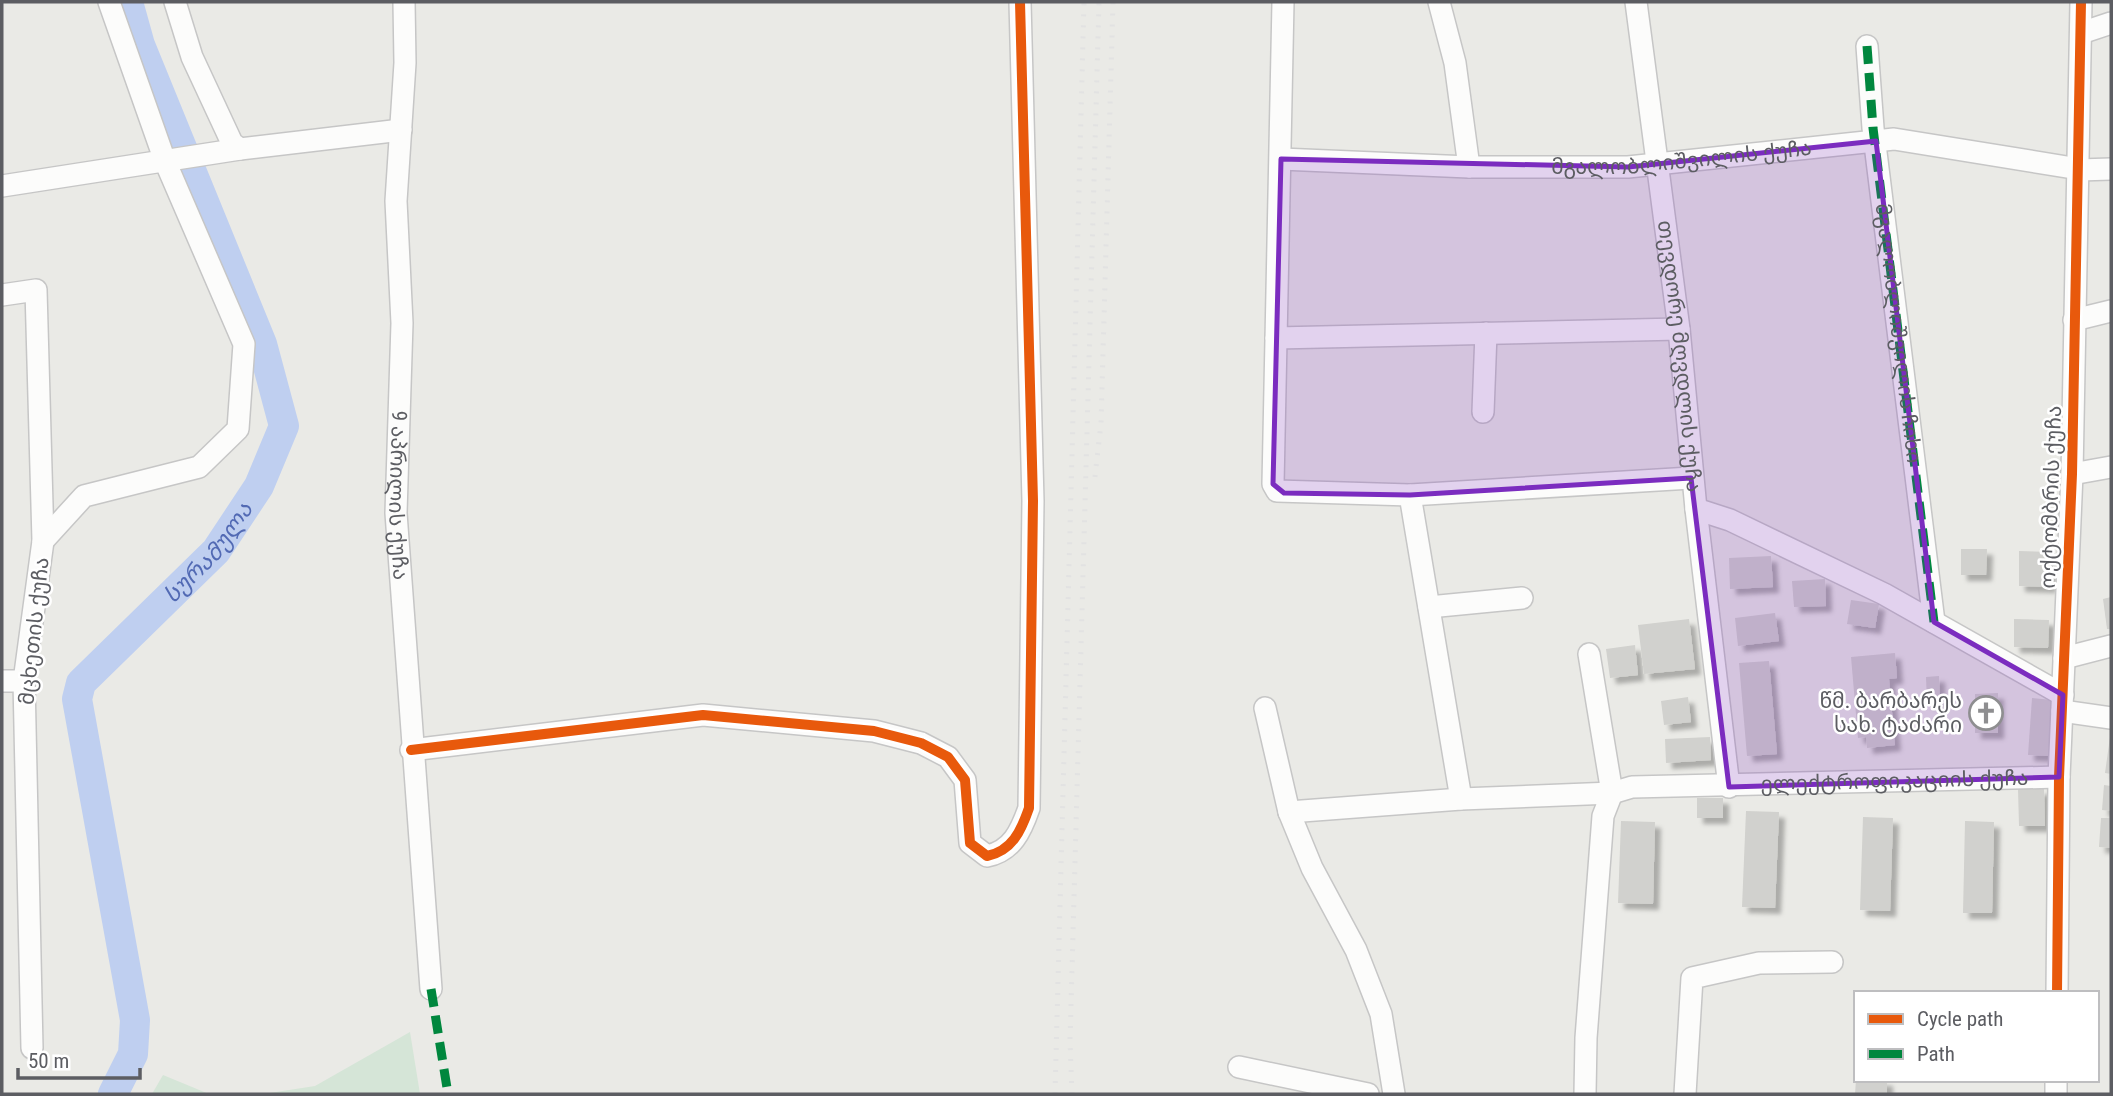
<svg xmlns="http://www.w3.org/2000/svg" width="2113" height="1096" viewBox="0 0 2113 1096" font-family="'Roboto Condensed','Noto Sans Georgian',sans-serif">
  <defs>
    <filter id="shadow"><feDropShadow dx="6" dy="6" stdDeviation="2" flood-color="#0004"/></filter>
  </defs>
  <rect width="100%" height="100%" fill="#eaeae6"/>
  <g fill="#d5e5d7">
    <polygon points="410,1032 420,1094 263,1094 315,1086"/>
    <polygon points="163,1075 209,1094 152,1094"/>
  </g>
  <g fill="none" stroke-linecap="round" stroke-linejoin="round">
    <path stroke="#bfcff0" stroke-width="30" id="s1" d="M113,1094L133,1054L135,1020L77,699L81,683L216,551L259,486L284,426L262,344L140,45L128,2"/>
  </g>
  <g fill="#d1d1ce" filter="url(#shadow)">
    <polygon points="1961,549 1987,549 1986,575 1961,575"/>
    <polygon points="2019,551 2050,552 2050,587 2019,586"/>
    <polygon points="1771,556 1773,587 1730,589 1729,558"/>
    <polygon points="1825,579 1826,606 1794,607 1792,581"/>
    <polygon points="2111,597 2111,629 2107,629 2103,599"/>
    <polygon points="1851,600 1879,604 1875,628 1847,624"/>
    <polygon points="1775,613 1779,641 1738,646 1735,618"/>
    <polygon points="1689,619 1695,669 1644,674 1638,625"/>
    <polygon points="2014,619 2049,620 2048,648 2014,647"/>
    <polygon points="1635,645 1638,675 1610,678 1606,649"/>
    <polygon points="1895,653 1897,678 1889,679 1895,745 1867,748 1866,737 1858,738 1851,657"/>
    <polygon points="1769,661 1777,754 1747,756 1739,663"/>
    <polygon points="1939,676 1940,703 1927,703 1926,677"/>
    <polygon points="1998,693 1998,733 1975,733 1975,694"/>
    <polygon points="1688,697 1691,722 1664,725 1661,701"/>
    <polygon points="2032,698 2052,700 2048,756 2028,755"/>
    <polygon points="1710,737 1711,760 1666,763 1665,739"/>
    <polygon points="2110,737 2111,737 2111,774 2105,773"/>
    <polygon points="2104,785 2111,786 2111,811 2102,810"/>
    <polygon points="2018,789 2044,789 2045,826 2019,826"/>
    <rect x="1697" y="798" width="26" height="20"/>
    <polygon points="1746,811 1779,812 1775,908 1742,907"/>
    <polygon points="1863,817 1893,818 1890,911 1860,910"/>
    <polygon points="2101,818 2111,818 2111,848 2099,847"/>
    <polygon points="1621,821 1655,822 1653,904 1618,903"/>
    <polygon points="1965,821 1994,822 1992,913 1963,913"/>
    <polygon points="1856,1080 1887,1080 1887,1094 1855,1094"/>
  </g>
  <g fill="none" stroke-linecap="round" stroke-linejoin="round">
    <g stroke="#c6c6c6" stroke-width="24">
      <g id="minor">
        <polyline points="175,2 192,57 232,143 240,149"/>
        <path id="s2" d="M404,2L405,63L396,201L402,323L396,513L431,989"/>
        <polyline points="1283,2 1273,484 1277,491 1410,495 1691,478"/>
        <polyline points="1439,2 1455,63 1469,167"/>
        <path id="s3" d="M1636,2L1679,329L1696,509L1730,520L1884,594L2063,695"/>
        <polyline points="2081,33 2111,23"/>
        <path id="s4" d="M1867,46L1873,128L1934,622"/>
        <path id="s5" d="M1281,159L1469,167H1628L1894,139L2079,169"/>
        <polyline points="2079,170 2111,169"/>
        <polyline points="2,186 240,149 401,130"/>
        <polyline points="2,295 36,290 43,541 24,681 32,1048"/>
        <polyline points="2074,320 2111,311"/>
        <polyline points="1276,338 1679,329"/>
        <polyline points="1483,412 1486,333"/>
        <polyline points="2072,474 2111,467"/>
        <polyline points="1410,495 1461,799"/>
        <polyline points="1696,509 1729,787"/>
        <polyline points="43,541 84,496 199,467 238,429 244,344 165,161 109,2"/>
        <polyline points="1429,607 1522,598"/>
        <polyline points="1589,654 1612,793"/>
        <polyline points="2064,658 2111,646"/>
        <polyline points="2,681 24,681"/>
        <polyline points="1265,708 1289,812 1312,868 1356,950 1381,1014 1394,1094"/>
        <polyline points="2062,711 2111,718"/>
        <path d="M411,750L703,715L874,731L921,743L948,757L965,780L970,843L987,856C1012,851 1021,831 1029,808L1033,501L1020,2"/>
        <path id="s6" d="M1289,812L1461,799L1612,793L1632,787L2059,777"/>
        <polyline points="2057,993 2059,777 2072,474 2081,2"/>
        <polyline points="1239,1067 1368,1094"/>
        <polyline points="1585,1094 1586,1038 1603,816 1612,793"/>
        <polyline points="1685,1094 1692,978 1759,963 1832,962"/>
        <polyline points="2056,1094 2056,1080"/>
      </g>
    </g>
    <use href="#minor" stroke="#fcfcfb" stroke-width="21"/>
    <g stroke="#e2e2e2" stroke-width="5" stroke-dasharray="2 9" stroke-linecap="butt">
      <polyline points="1095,477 1101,423 1113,2"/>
      <polyline points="1055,1094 1084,2"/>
      <polyline points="1072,1094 1070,1041 1099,2"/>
    </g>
    <g stroke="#00873e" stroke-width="9" stroke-dasharray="18 9" stroke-linecap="butt">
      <polyline points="1867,46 1873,128 1934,622"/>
      <polyline points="431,989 448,1094"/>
    </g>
    <g stroke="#fff" stroke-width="15">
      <g id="cycleway">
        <path d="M411,750L703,715L874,731L921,743L948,757L965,780L970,843L987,856C1012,851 1021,831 1029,808L1033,501L1020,2"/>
        <polyline points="2057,993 2059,777 2072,474 2081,2"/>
      </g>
    </g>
    <use href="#cycleway" stroke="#e8590c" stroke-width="10"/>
  </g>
  <path fill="#7b2cbf" fill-opacity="0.2" stroke="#7b2cbf" stroke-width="5" stroke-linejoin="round" d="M1876,141L1934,622L2063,695L2059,777L1729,787L1691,478L1410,495L1284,493L1273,484L1281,159L1628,167Z"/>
  <defs>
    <g id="church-ring" transform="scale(1.75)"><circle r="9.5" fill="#fff" stroke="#8e8e90" stroke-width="1.5"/><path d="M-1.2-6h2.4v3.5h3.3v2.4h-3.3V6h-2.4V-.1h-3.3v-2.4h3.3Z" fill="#8e8e90"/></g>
  </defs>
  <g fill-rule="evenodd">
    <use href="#church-ring" x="1986" y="713"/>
  </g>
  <g text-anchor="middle" stroke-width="5" stroke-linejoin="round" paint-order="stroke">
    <g font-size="21" fill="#5c5d62" stroke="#fff">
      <text dy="7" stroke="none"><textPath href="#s5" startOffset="401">მგალობლიშვილის ქუჩა</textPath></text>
      <text dy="7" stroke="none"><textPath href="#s4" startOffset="289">მგალობლიშვილის ჩიხი</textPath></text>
      <text dy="7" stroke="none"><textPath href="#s3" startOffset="357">თევდორე მღვდლის ქუჩა</textPath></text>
      <text dy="7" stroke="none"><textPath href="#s2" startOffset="494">9 აპრილის ქუჩა</textPath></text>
      <text transform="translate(2051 497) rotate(-88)" y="7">ოქტომბრის ქუჩა</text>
      <text transform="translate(34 631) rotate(-84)" y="7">მცხეთის ქუჩა</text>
      <text dy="7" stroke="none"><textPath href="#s6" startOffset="607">ელექტროფიკაციის ქუჩა</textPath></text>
    </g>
    <g font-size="21" fill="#5c5d62" stroke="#fff" text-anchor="end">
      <text x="1962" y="708">წმ. ბარბარეს<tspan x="1962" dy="24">სახ. ტაძარი</tspan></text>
    </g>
    <g font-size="23" font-style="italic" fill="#526ab4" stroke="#fff">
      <text dy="8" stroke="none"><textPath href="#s1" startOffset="604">სურამულა</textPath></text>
    </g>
  </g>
  <rect width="2113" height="1096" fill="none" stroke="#5c5d62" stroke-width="7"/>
  <rect x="1854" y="991" width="245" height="91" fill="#ffffff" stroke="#bebec0" stroke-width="2"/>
  <rect x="1868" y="1014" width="35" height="10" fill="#e8590c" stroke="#bebec0" stroke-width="2"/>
  <text x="1917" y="1026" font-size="21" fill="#5c5d62">Cycle path</text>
  <rect x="1868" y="1049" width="35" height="10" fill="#00873e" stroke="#bebec0" stroke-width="2"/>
  <text x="1917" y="1061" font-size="21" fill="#5c5d62">Path</text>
  <path d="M18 1068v10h122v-10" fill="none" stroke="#5c5d62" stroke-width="3.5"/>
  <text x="28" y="1068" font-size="21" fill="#5c5d62" stroke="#ffffff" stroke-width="5" paint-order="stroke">50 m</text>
</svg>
